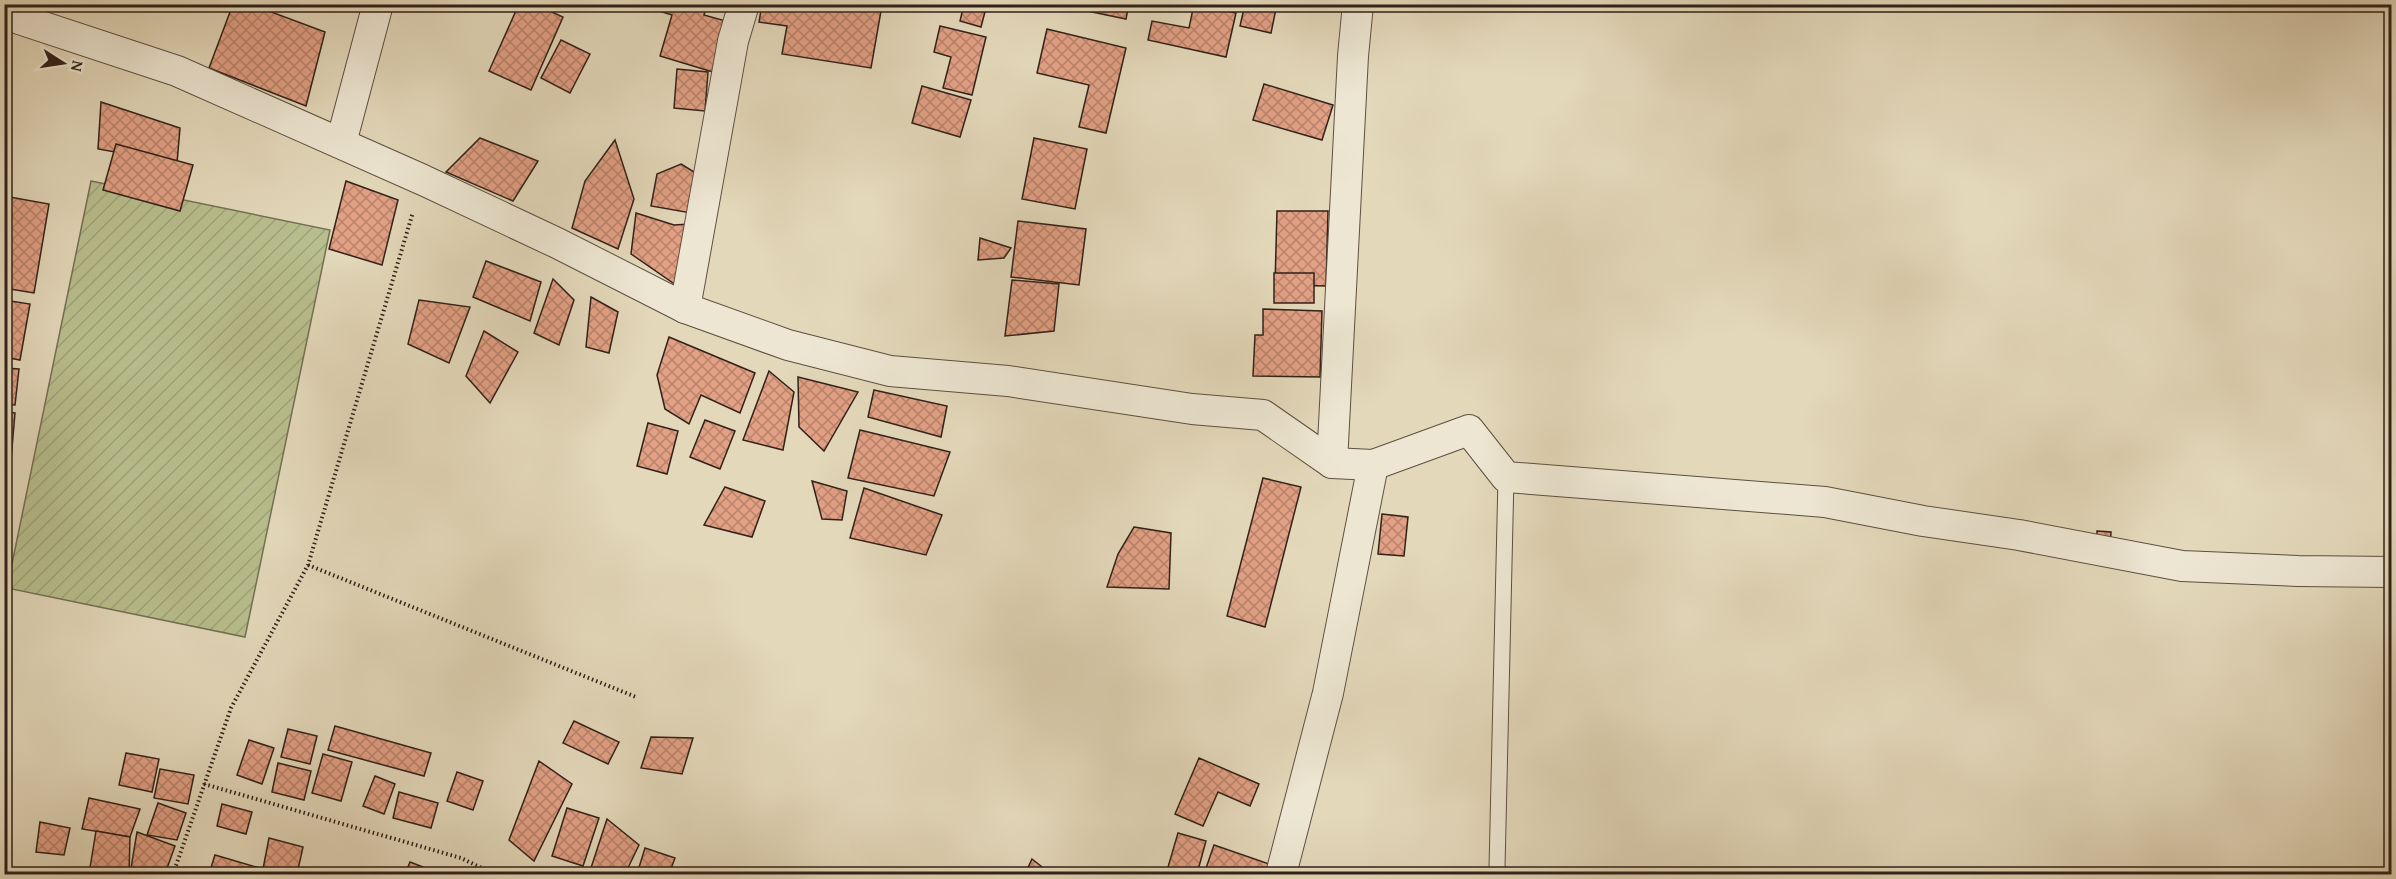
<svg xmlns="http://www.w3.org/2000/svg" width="2396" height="879" viewBox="0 0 2396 879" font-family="'Gentium Book Plus',serif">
  <defs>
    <pattern id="garden-furrows" width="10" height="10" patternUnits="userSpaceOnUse" patternTransform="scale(1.5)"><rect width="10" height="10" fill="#b8be8d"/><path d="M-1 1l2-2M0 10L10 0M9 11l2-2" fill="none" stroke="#9fa379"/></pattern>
    <pattern id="building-cross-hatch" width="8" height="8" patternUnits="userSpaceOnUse" patternTransform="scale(1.5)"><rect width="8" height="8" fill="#e2a084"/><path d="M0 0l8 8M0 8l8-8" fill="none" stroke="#b8826b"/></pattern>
  </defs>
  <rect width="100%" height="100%" fill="#e3d8ba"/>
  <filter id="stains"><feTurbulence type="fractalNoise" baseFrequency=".00333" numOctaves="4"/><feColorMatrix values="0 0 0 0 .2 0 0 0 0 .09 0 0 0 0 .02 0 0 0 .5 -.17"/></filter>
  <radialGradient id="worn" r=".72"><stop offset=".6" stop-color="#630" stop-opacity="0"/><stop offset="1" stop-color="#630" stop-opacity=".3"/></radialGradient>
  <polygon fill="url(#garden-furrows)" stroke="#747053" stroke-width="1.5" points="91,181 330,230 245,637 7,588"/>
  <g fill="url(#building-cross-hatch)" stroke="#312119" stroke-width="1.5">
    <polygon points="233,4 250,4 325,32 306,106 209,68"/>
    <polygon points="519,4 535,4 563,17 531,90 489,71"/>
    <polygon points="658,4 707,4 704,15 729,22 713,72 660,56 672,15 656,10"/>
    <polygon points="762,4 841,4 881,11 871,68 782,54 787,26 759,22"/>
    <polygon points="964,4 987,4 981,27 960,21"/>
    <polygon points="1004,4 1025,4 1023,11"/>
    <polygon points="1083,4 1129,4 1126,19 1082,10"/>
    <polygon points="1194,4 1236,13 1226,57 1148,40 1152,21 1189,28"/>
    <polygon points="1245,4 1277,4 1271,33 1240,26"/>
    <polygon points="940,26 986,37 972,95 943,88 951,57 934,52"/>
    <polygon points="1047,29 1126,48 1106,133 1079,127 1089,85 1037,73"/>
    <polygon points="561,40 590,54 570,93 541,78"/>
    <polygon points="677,69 708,72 705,111 674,108"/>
    <polygon points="1264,84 1333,105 1322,140 1253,120"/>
    <polygon points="922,86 971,100 960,137 912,123"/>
    <polygon points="101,102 180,128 177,163 98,149"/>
    <polygon points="480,138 538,161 513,201 446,172"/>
    <polygon points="1034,138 1087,149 1075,209 1022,199"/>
    <polygon points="615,140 634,199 618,249 572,228 585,181"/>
    <polygon points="116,144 193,165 180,211 103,190"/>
    <polygon points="681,164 699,175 691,213 651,206 657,174"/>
    <polygon points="346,181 398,200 382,265 329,249"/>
    <polygon points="4,196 49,204 34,293 4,288"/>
    <polygon points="1277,211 1328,211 1326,286 1275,285"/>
    <polygon points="636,213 674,225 689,224 676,285 631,254"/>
    <polygon points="1018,221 1086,229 1079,285 1011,277"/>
    <polygon points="980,238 1011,248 1004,258 978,260"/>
    <polygon points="486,261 541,282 530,321 473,297"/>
    <rect x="1274" y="273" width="40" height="30"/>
    <polygon points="553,279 574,300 559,345 534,333"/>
    <polygon points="1012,280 1059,284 1054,331 1005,336"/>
    <polygon points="591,297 618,312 609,353 586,347"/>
    <polygon points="4,300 30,304 20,360 4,357"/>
    <polygon points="419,300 470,307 449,363 408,344"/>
    <polygon points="1263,309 1322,311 1320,377 1253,376 1255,335 1263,335"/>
    <polygon points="484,331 518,352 490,403 466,376"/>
    <polygon points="669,337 755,373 740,413 701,395 689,424 665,409 657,375"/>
    <polygon points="4,368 19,369 15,405 4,404"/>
    <polygon points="769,371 794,392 783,450 743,440"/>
    <polygon points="798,377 858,392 824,451 799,427"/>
    <polygon points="874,390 947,406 941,437 868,417"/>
    <polygon points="4,412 15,413 6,519 4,519"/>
    <polygon points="705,420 735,431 720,469 690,457"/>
    <polygon points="648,423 678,431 667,474 637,466"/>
    <polygon points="860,430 950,452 934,496 848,478"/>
    <polygon points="1263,478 1301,487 1265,627 1227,616"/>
    <polygon points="812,481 847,491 842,520 822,519"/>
    <polygon points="725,487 765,501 752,537 704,525"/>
    <polygon points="864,488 942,515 926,555 850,538"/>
    <polygon points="1382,514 1408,517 1404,556 1378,554"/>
    <polygon points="1134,527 1171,533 1169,589 1107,587 1118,554"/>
    <polygon points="2097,531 2111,532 2110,546 2097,546"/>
    <polygon points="574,721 619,742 608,764 563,743"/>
    <polygon points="335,726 431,753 424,776 328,750"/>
    <polygon points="288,729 317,736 310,764 281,757"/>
    <polygon points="651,737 693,738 682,774 641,768"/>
    <polygon points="249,740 274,748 262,784 237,775"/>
    <polygon points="126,753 159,759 152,792 119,785"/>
    <polygon points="323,754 352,762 341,801 312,793"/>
    <polygon points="1199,758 1259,784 1250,806 1218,792 1203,826 1175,814"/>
    <polygon points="539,761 572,784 534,861 509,840"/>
    <polygon points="278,763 311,771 304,800 272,792"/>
    <polygon points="160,769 194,775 188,804 154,798"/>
    <polygon points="457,772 483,781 473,810 447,801"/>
    <polygon points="375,776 395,784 384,814 363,806"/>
    <polygon points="399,792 438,803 431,828 393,818"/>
    <polygon points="89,798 140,809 130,837 82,829"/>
    <polygon points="158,803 186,813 177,840 147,835"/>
    <polygon points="222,804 252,812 246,834 217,826"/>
    <polygon points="567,808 599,818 583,866 552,856"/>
    <polygon points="607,819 639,845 625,874 589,874"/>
    <polygon points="40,822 70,828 64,855 36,852"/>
    <polygon points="96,831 130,837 129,874 89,874"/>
    <polygon points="137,832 175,846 165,874 130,874"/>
    <polygon points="1178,833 1206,841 1197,874 1166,874"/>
    <polygon points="269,838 303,847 297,874 283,874 263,869"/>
    <polygon points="1214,845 1275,866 1272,874 1204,874"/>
    <polygon points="645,848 675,858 669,874 637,874"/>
    <polygon points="215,855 263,869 262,874 209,874"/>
    <polygon points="1032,859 1051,874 1025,874"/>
    <polygon points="410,862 441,874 405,874"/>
    <polygon points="1303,870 1331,874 1303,874"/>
  </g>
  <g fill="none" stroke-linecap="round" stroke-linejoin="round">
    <g stroke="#5e4f41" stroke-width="17">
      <polyline id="lane" points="1501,874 1497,868 1506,477"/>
    </g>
    <g stroke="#5e4f41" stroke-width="32">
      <g id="street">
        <polyline points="4,14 177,71 423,180 557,243 685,308 788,345 890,371 1008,381 1192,409 1263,415 1332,463 1373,465 1469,430 1506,477 1825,502 1923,521 2019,535 2182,566 2298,571 2392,572"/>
        <polyline points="341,143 378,4"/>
        <polyline points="685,308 733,41 744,4"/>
        <polyline points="1332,463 1353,56 1358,4"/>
        <polyline points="1281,874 1328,693 1373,465"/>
      </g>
    </g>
    <g stroke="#312119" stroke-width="4" stroke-dasharray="1.5 3" stroke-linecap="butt">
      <polyline points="308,565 636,697"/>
      <polyline points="204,784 461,858 494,874"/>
      <polyline points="173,874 231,708 308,565 413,212"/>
    </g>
    <use href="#lane" stroke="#ede6d2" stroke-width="15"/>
    <use href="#street" stroke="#ede6d2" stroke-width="30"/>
  </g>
  <rect width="2396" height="879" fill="none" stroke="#e3d8ba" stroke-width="24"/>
  <rect x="6" y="6" width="2384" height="867" fill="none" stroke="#312119" stroke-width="3"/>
  <rect x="12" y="12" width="2372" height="855" fill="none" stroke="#312119" stroke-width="1.5"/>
  <g transform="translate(63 63) rotate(102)" stroke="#ede6d2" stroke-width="4.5" paint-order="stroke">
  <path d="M0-4.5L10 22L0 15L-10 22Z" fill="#312119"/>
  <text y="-9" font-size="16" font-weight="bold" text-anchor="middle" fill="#312119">N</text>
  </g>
  <rect width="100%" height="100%" filter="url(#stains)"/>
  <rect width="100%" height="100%" fill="url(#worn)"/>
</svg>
